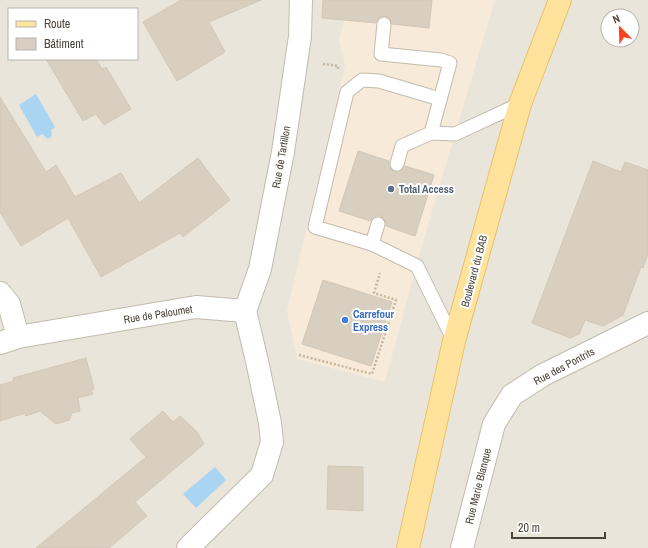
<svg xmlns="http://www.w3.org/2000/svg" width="648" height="548" viewBox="0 0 648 548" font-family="'Archivo Narrow',sans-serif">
  <rect width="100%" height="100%" fill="#f6f3ec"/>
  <path fill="#eae5da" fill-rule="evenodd" d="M0,0H648V548H0ZM9,9H137V59H9ZM608,16H632V40H608Z"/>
  <polygon fill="#f7ead8" points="349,0 495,0 424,238 385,382 297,359 287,311 345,65 339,40"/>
  <g fill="#a9d4f2">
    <polygon points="36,94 55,127 51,130 52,136 48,139 42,134 37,137 19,105"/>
    <polygon points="215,467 226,480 196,508 183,494"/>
  </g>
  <g fill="#d8cfc1" stroke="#d3c7b4">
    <polygon points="181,0 261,0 209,22 225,52 177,81 143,22"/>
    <polygon points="323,0 432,0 429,28 392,24 389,18 384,16 380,17 376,23 322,18"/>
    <polygon points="46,59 96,59 102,69 106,67 131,109 104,125 96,114 83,121"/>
    <polygon points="0,97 46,172 56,165 75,197 121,173 139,203 198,158 230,200 183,237 180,233 101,277 68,218 21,246 0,212"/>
    <polygon points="358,151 389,161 389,166 394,172 399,172 405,166 434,175 415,236 386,226 386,222 381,216 376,216 370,221 339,211"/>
    <polygon points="593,161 621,172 625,162 648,170 648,254 643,268 641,267 623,315 603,326 585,320 579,334 570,338 532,323"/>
    <polygon points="323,280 392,302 371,366 302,344"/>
    <polygon points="86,358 94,389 91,390 93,394 78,398 80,411 72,413 69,420 56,424 40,411 26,416 25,413 0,421 0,385 14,381 13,378"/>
    <polygon points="163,411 173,422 180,416 197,432 204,444 135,502 147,516 109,548 36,548 146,457 130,439"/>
    <polygon points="328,466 363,467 363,511 327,509"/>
  </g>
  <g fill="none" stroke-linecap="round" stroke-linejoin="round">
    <g stroke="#c2bbae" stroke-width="15">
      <g id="service">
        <polyline points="384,24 381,54 441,60 450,63 431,133"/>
        <polyline points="397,164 402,146 431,133 455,134 520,104"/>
        <polyline points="378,224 372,244 417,266 454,341"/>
        <polyline points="372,244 315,227 347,92 362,80 379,81 440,99"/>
      </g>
    </g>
    <g stroke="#c2bbae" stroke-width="24">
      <g id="minor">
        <polyline points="0,293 9,304 18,337"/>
        <polyline points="245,311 260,269 283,152 300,36 301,0"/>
        <polyline points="0,343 18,337 196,307 245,311"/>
        <polyline points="188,548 262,475 272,442 270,423 257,361 245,311"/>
        <polyline points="462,548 494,424 512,395 543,375 648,323"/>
      </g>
    </g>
    <g stroke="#e6c16a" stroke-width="24">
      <polyline id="primary" points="408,548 454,341 520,104 560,0"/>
    </g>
    <g stroke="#c4b79f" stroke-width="2.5" stroke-dasharray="2 2" stroke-linecap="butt">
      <polyline points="323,64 338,66 338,70"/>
      <polyline points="299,355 372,374 396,300 374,293 380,273"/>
    </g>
    <use href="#service" stroke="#fff" stroke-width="13"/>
    <use href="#minor" stroke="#fff" stroke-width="22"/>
    <use href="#primary" stroke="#ffe39c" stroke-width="22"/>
  </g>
  <circle fill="#5c6f8a" stroke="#fff" stroke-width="1.5" cx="391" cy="189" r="4"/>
  <circle fill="#3f7fe0" stroke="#fff" stroke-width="1.5" cx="345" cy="320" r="4"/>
  <g text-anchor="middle" stroke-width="4" stroke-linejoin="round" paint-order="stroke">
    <g font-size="11" fill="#4b4439" stroke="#fff">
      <text transform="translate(281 157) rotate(-80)" y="4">Rue de Tartillon</text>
      <text transform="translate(474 271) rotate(-75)" y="4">Boulevard du BAB</text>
      <text transform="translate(158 314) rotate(-9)" y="4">Rue de Paloumet</text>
      <text transform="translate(564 366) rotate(-28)" y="4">Rue des Pontrits</text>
      <text transform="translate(478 486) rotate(-76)" y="4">Rue Marie Blanque</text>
    </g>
    <g font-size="11" font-weight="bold" fill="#4e5e75" stroke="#fff" text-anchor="start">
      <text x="399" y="193">Total Access</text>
    </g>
    <g font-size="11" font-weight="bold" fill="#366cbe" stroke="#fff" text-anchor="start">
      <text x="353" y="318">Carrefour<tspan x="353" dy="13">Express</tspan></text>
    </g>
  </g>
  <rect x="8" y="8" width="130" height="52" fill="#ffffff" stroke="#b7b4b0"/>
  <rect x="16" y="21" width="20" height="6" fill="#ffe39c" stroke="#b7b4b0"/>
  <text x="44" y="28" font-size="12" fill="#4b4439">Route</text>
  <rect x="16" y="38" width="20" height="12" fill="#d8cfc1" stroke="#b7b4b0"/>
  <text x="44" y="48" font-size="12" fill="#4b4439">Bâtiment</text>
  <g transform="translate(620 28) rotate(337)"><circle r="19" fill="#ffffff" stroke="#b7b4b0"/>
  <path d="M0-3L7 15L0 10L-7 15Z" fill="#fc3f1d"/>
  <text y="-6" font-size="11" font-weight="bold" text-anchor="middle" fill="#4b4439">N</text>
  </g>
  <path d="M512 532v6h93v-6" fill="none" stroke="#4b4439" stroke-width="2"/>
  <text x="518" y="532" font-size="12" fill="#4b4439" stroke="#ffffff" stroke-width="3" paint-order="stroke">20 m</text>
</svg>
